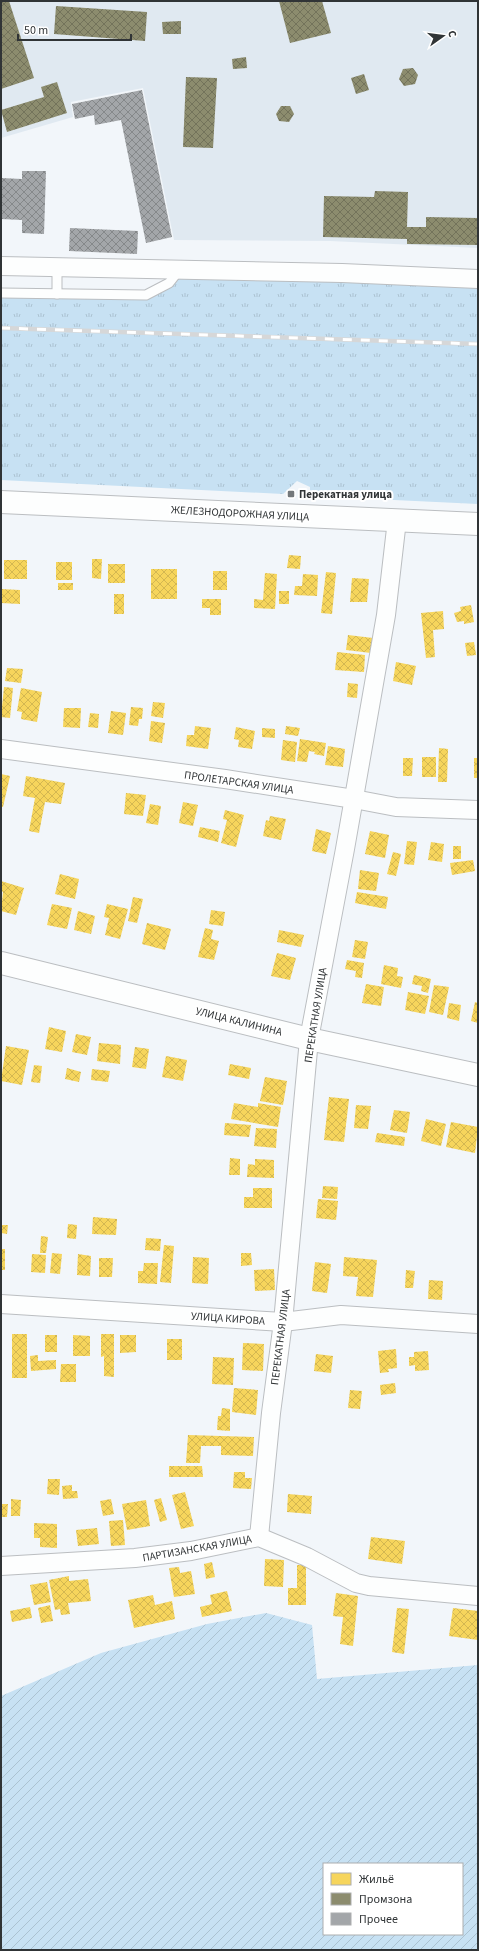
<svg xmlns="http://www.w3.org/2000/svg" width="479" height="1951" viewBox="0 0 479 1951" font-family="'Source Sans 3',sans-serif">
  <defs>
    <pattern id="grass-tufts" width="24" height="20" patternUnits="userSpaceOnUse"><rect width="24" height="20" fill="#c7e1f3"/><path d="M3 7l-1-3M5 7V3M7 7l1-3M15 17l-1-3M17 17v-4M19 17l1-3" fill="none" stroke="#abc2d1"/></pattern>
    <pattern id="garden-furrows" width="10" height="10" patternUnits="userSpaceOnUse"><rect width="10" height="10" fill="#c7e1f3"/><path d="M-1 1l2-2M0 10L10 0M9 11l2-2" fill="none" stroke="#abc2d1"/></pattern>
    <pattern id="homes-cross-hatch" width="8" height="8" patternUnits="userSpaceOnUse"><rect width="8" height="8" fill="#f6d55c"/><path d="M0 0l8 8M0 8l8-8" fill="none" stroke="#d3b751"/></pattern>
    <pattern id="industry-cross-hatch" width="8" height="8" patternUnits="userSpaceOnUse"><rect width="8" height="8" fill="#8c8c6e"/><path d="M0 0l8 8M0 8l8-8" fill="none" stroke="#73735b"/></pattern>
    <pattern id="building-cross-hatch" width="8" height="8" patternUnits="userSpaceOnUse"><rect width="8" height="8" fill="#a3a6a9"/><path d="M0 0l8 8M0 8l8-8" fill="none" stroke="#85888a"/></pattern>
  </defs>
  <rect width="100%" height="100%" fill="#f2f6fa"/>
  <polygon fill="#e0e9f1" points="1,1 478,1 478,248 330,241 174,240 143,88 71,102 73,117 1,138"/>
  <polygon fill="url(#grass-tufts)" points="180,269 478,279 478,504 310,496 310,487 297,481 283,494 1,480 1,293 146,295 169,283"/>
  <path fill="url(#garden-furrows)" fill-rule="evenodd" d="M266,1613L312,1625L317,1679L478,1665V1950H1V1696L101,1653L207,1624ZM324,1864H462V1934H324Z"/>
  <g fill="url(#homes-cross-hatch)">
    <polygon points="289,555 301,556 300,569 287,568"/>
    <polygon points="92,559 102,559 101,579 92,578"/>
    <rect x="4" y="560" width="23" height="19"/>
    <rect x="56" y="562" width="16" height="18"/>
    <rect x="108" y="564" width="17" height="19"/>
    <rect x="151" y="569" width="26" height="30"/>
    <rect x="213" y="571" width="14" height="19"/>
    <polygon points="326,572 336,573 332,614 321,613"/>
    <polygon points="265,573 277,574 275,609 254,608 254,599 263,600"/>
    <polygon points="303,574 318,575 317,596 294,595 295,586 302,586"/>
    <polygon points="352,578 369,579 367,602 350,602"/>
    <rect x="58" y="583" width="15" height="7"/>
    <polygon points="1,589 20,590 20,604 1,603"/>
    <rect x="279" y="591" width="10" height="13"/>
    <rect x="114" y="594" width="10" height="20"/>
    <polygon points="202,599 221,599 221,615 210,615 210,608 202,608"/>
    <polygon points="471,605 474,622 464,624 464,621 457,622 454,613 461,611 460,607"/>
    <polygon points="443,611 444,629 433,630 435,657 426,658 421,613"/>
    <polygon points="348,635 373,638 371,653 346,650"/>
    <polygon points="474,642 476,655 467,656 465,643"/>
    <polygon points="337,652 365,655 364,672 335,670"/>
    <polygon points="396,662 416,666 412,685 393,681"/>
    <polygon points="7,668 23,669 21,683 5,681"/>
    <polygon points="348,683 358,684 357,698 347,697"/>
    <polygon points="4,687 13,688 10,718 1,717"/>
    <polygon points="21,688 42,692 37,722 21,719 22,712 17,711"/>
    <polygon points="153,702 165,703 163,718 151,716"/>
    <polygon points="131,707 143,708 142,719 139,719 138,726 129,725"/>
    <polygon points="64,708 81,708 80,728 63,727"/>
    <polygon points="111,711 126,713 123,735 108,733"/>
    <polygon points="90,713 99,714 98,728 88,727"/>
    <polygon points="151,721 165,723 162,743 149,741"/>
    <polygon points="195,726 211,728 208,749 186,746 187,735 194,735"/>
    <polygon points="286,726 300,728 298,736 285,734"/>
    <polygon points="236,727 255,731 252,749 238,747 239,740 234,739"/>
    <polygon points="262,728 275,729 275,738 262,737"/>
    <polygon points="300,739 326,743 324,756 314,754 315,752 309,751 307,762 297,761"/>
    <polygon points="283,740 297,742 295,762 281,760"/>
    <polygon points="328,746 345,749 343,767 325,765"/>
    <polygon points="439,748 448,749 447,782 438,782"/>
    <rect x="422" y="757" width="14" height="20"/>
    <polygon points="403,758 413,758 412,776 403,776"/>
    <rect x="474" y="758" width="4" height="20"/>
    <polygon points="1,774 10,776 3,807 1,807"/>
    <polygon points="26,776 65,783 61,804 45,802 39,833 29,831 35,798 23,796"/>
    <polygon points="126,793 146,795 143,816 124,814"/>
    <polygon points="183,802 198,805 193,826 179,823"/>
    <polygon points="150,804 161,806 158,825 146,823"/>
    <polygon points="225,810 244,815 236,847 221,843 227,820 223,819"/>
    <polygon points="270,816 286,819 281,840 263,836 266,820 269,821"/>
    <polygon points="200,827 220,831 218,842 198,837"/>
    <polygon points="316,829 331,833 326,854 312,851"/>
    <polygon points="370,831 389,835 385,858 365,854"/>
    <polygon points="407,841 417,842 414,865 404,864"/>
    <polygon points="431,842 444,844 442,862 428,860"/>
    <rect x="453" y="846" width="8" height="13"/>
    <polygon points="393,852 401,854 396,876 387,874"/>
    <polygon points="473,860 475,871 452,875 450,863"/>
    <polygon points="360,870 379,873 376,891 358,889"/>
    <polygon points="60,874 79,879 75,899 55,894"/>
    <polygon points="1,881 24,888 16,915 1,911 3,892 1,891"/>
    <polygon points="357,892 388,897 386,909 355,903"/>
    <polygon points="133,897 143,899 137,923 128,921"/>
    <polygon points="52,904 72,908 67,929 47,925"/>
    <polygon points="107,904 128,909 120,939 105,935 109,918 104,917"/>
    <polygon points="211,910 225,912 223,926 209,924"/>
    <polygon points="78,911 95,916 91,934 74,930"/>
    <polygon points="147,923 171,929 165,950 142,944"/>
    <polygon points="205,928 213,930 211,939 219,941 214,960 198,957"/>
    <polygon points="279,930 304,935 301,947 277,942"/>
    <polygon points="355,940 368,942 365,959 352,957"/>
    <polygon points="277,953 296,958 290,980 271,976"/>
    <polygon points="347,960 364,963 362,978 355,977 356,971 345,969"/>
    <polygon points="384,965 398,968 397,976 403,977 401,988 381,984"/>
    <polygon points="414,975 431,979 428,993 421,991 422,986 412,984"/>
    <polygon points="366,984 384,987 381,1006 362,1003"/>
    <polygon points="434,985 449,987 443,1015 429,1012"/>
    <polygon points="408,992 429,996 425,1014 405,1010"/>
    <polygon points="475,1002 478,1003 478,1023 471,1021"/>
    <polygon points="449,1003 461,1005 459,1021 447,1018"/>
    <polygon points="49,1027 66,1031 62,1052 45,1049"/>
    <polygon points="76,1034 91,1037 87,1055 72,1052"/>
    <polygon points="99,1043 121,1045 120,1064 97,1061"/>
    <polygon points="6,1046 29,1050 22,1085 1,1081"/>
    <polygon points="135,1047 149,1049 146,1069 132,1067"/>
    <polygon points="166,1056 187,1060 183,1081 162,1077"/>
    <polygon points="230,1064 251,1068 249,1079 228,1075"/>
    <polygon points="34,1065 42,1066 40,1083 31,1082"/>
    <polygon points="67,1068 81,1072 79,1082 65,1079"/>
    <polygon points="92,1069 110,1071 108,1082 91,1080"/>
    <polygon points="265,1077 287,1081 283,1105 260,1101"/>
    <polygon points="329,1097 349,1099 344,1142 324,1140"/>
    <polygon points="234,1103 258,1107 258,1103 281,1107 278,1127 231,1119"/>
    <polygon points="356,1105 371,1106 368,1129 354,1128"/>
    <polygon points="394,1110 410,1112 407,1133 390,1130"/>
    <polygon points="426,1119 446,1124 441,1146 421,1141"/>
    <polygon points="451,1122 478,1127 475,1153 446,1147"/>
    <polygon points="225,1123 251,1125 249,1137 224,1135"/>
    <polygon points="256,1128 277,1129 276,1148 254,1146"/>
    <polygon points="377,1133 405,1137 404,1146 375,1142"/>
    <polygon points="230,1158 240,1159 240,1175 229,1175"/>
    <polygon points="255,1159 274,1160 274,1178 247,1177 248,1164 255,1165"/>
    <polygon points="323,1186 338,1187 337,1199 322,1198"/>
    <polygon points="253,1188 272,1188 272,1208 244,1208 244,1197 253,1197"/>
    <polygon points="318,1199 338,1201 336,1220 316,1218"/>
    <polygon points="93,1217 117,1219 116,1235 92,1234"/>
    <polygon points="68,1224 77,1225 76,1239 67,1238"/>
    <polygon points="1,1225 8,1225 7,1234 1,1233"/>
    <polygon points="41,1236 48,1237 46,1253 40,1253"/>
    <polygon points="146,1238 161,1239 160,1251 145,1250"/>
    <polygon points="164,1245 174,1246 171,1283 160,1282"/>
    <rect x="1" y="1249" width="4" height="21"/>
    <polygon points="52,1253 62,1254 60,1274 50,1273"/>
    <polygon points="241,1253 251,1253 252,1265 241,1266"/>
    <polygon points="32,1254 46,1255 45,1273 31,1272"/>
    <polygon points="78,1254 91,1256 90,1276 77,1275"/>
    <polygon points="193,1257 209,1258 208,1284 192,1283"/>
    <polygon points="344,1257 377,1260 373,1297 356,1296 358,1277 343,1276"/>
    <polygon points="99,1258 113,1258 112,1277 99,1277"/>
    <polygon points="315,1262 331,1264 327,1293 312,1291"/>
    <polygon points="144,1263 158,1263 157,1284 138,1283 138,1271 143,1271"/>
    <polygon points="274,1269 275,1290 255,1291 254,1270"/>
    <polygon points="406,1270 415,1271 413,1288 405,1288"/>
    <polygon points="429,1280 443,1281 442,1300 428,1299"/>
    <rect x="12" y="1334" width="15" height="44"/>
    <polygon points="101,1334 114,1334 114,1377 104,1376 104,1356 101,1357"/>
    <rect x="45" y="1335" width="12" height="17"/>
    <polygon points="73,1335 90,1336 90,1356 73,1356"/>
    <polygon points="120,1335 136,1335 136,1352 120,1353"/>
    <rect x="167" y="1339" width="15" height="21"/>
    <polygon points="243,1343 264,1344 263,1371 242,1370"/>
    <polygon points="396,1349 397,1368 388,1369 389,1372 380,1373 378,1351"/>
    <polygon points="428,1351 429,1370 415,1371 415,1365 409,1366 409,1357 414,1357 414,1352"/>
    <polygon points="316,1354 333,1356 331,1373 314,1371"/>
    <polygon points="38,1355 38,1361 56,1360 56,1369 31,1371 30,1356"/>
    <polygon points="213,1357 234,1358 233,1385 212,1384"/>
    <polygon points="61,1364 76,1364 76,1382 60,1382"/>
    <polygon points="395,1383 396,1393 381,1395 380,1385"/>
    <polygon points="234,1388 258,1390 256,1415 232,1412"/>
    <polygon points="350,1390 362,1391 360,1409 348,1408"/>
    <polygon points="222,1408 230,1409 230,1431 217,1430 218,1416 221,1416"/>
    <polygon points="188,1435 254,1437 253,1456 221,1455 221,1446 201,1446 200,1463 186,1463"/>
    <polygon points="169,1466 202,1466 203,1477 169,1477"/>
    <polygon points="234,1472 245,1472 245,1478 252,1478 251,1489 233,1488"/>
    <polygon points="48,1479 60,1479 59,1495 47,1494"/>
    <polygon points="72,1485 72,1491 77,1491 78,1498 63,1499 62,1486"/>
    <polygon points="185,1492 194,1526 181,1529 172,1495"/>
    <polygon points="288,1494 312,1496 311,1514 287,1512"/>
    <polygon points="161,1498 167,1520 160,1522 154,1500"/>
    <polygon points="11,1499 21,1500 20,1516 11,1516"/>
    <polygon points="111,1499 114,1514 103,1516 100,1501"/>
    <polygon points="146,1500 150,1526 127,1530 122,1504"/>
    <polygon points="1,1504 8,1504 7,1517 1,1517"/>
    <polygon points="123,1520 125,1545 111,1546 109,1521"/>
    <polygon points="34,1523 57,1524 57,1548 40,1547 40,1538 34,1538"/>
    <polygon points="97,1528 99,1544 78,1546 76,1530"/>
    <polygon points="371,1537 405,1541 402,1564 368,1559"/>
    <polygon points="265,1559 284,1560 283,1587 264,1586"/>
    <polygon points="212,1562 215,1577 206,1579 204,1564"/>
    <polygon points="297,1565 306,1565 306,1605 288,1605 288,1588 297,1588"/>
    <polygon points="179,1567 180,1573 191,1571 195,1594 174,1597 169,1568"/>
    <polygon points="69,1576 69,1581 88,1579 91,1601 68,1603 70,1614 61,1615 60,1609 55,1610 49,1580"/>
    <polygon points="47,1582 51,1602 34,1605 30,1585"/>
    <polygon points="227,1591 232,1611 202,1617 200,1607 212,1604 210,1595"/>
    <polygon points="336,1593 358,1596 353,1646 340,1644 343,1617 333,1616"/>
    <polygon points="153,1595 155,1605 172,1601 175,1619 134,1628 128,1600"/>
    <polygon points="50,1605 53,1621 41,1623 38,1608"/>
    <polygon points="30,1607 32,1618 12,1622 10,1611"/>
    <polygon points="397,1608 409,1609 404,1654 392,1652"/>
    <polygon points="453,1608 478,1611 478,1640 449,1636"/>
  </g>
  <g fill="url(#industry-cross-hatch)">
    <polygon points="1,1 9,1 34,78 1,89"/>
    <polygon points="279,1 322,1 331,33 290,43"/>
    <polygon points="56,6 147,12 145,41 54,34"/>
    <polygon points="181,21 181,34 163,34 162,22"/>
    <polygon points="246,57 247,68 233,69 232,59"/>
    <polygon points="413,68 418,75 415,84 404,86 399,79 403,69"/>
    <polygon points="364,74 369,90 356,94 351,78"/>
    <polygon points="186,77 217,78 213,148 183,147"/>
    <polygon points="57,82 67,113 7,132 1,110 44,97 41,87"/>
    <polygon points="281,106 290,106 294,114 289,122 279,121 276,114"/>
    <polygon points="375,191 408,192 407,227 426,227 426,217 478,218 478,245 407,244 407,239 323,237 324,196 374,197"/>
  </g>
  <g fill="url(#building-cross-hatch)">
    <polygon points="142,90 172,237 146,243 121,120 95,125 94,115 75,119 72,104"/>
    <polygon points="22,171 46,171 44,234 22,233 22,220 1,219 1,178 22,179"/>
    <polygon points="70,228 138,231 137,254 69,251"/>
  </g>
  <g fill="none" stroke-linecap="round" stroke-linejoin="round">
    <g stroke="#bbbec1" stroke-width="11">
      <g id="service">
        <polyline points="57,266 57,294"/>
        <polyline points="1,293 146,295 169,283 180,269"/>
      </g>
    </g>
    <g stroke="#bbbec1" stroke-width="20">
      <g id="minor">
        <polyline points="1,266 342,273 478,279"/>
        <polyline points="1,749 225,779 354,799 396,807 478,810"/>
        <polyline points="1,1304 283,1322 341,1315 478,1324"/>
        <polyline points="259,1537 271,1413 283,1322 309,1039 345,849 386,615 397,520"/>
        <polyline points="1,1566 135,1558 191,1551 259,1537 307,1557 356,1583 369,1586 478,1596"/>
      </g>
    </g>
    <g stroke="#bbbec1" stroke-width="24">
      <g id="tertiary">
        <polyline points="1,502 478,524"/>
        <polyline points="1,963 309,1039 478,1075"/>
      </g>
    </g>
    <use href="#service" stroke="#fdfefe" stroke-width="9"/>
    <use href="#minor" stroke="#fdfefe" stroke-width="18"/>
    <use href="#tertiary" stroke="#fdfefe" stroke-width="22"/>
    <g stroke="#d6d7d8" stroke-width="4.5">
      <polyline id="rail" points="1,328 478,344"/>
    </g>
    <use href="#rail" stroke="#fff" stroke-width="3" stroke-dasharray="9" stroke-linecap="butt"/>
  </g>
  <rect fill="#74787b" stroke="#fff" stroke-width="1.5" x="287" y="490" width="8" height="8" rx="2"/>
  <g text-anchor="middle" stroke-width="4" stroke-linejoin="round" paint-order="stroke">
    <g font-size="11" font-weight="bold" fill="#303436" stroke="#fff" text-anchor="start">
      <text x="299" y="498">Перекатная улица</text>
    </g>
    <g font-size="11" fill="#303436" stroke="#fff">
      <text transform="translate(240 513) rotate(3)" y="4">ЖЕЛЕЗНОДОРОЖНАЯ УЛИЦА</text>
      <text transform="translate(239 782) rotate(8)" y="4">ПРОЛЕТАРСКАЯ УЛИЦА</text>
      <text transform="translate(315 1015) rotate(-81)" y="4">ПЕРЕКАТНАЯ УЛИЦА</text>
      <text transform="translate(239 1021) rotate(14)" y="4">УЛИЦА КАЛИНИНА</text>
      <text transform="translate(228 1318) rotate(4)" y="4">УЛИЦА КИРОВА</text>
      <text transform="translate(280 1337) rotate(-83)" y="4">ПЕРЕКАТНАЯ УЛИЦА</text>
      <text transform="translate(197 1548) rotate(-10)" y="4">ПАРТИЗАНСКАЯ УЛИЦА</text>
    </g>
  </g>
  <rect width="479" height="1951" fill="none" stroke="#303436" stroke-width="4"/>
  <rect x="323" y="1863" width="140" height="72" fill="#ffffff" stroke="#acaeaf"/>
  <rect x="331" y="1873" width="20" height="12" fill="#f6d55c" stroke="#acaeaf"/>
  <text x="359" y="1883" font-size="12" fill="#303436">Жильё</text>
  <rect x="331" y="1893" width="20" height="12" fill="#8c8c6e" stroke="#acaeaf"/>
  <text x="359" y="1903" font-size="12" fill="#303436">Промзона</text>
  <rect x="331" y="1913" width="20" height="12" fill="#a3a6a9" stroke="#acaeaf"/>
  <text x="359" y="1923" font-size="12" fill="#303436">Прочее</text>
  <g transform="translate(443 36) rotate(76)" stroke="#ffffff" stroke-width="3" paint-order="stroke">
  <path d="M0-3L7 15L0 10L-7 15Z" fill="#303436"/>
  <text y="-6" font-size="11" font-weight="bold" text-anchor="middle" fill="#303436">С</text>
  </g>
  <path d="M18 34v6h113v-6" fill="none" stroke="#303436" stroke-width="2"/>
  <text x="24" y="34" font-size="12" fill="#303436" stroke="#ffffff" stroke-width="3" paint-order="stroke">50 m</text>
</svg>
